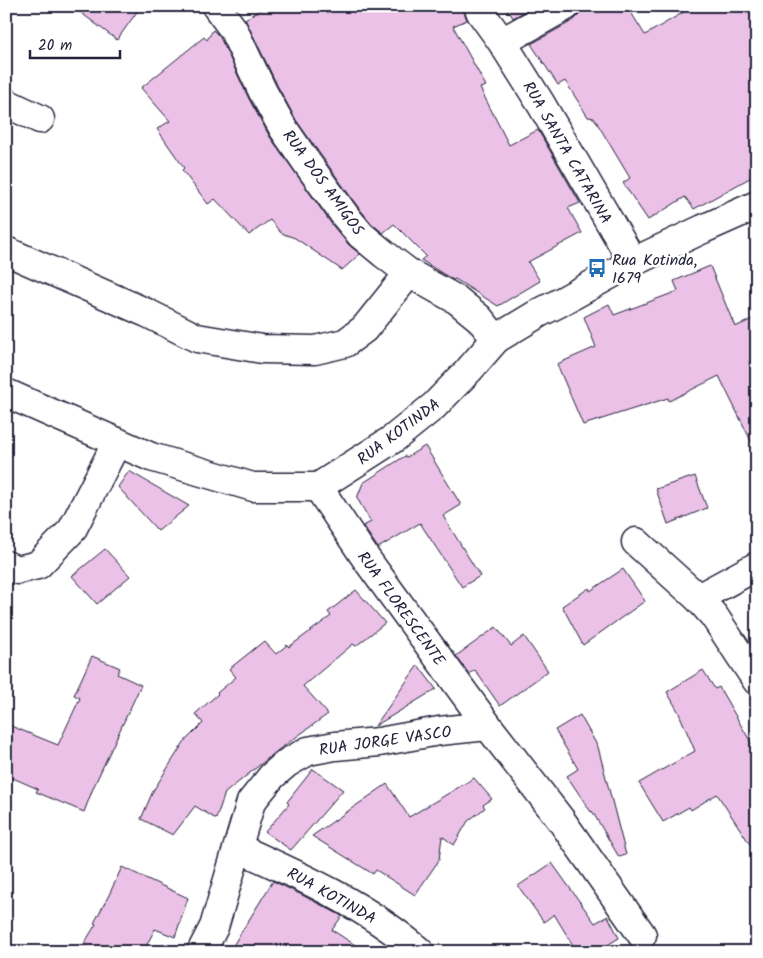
<svg xmlns="http://www.w3.org/2000/svg" width="763" height="958" viewBox="0 0 763 958" font-family="Kalam,sans-serif">
  <rect width="100%" height="100%" fill="#fff"/>
  <filter id="ink" filterUnits="userSpaceOnUse"><feTurbulence type="fractalNoise" baseFrequency=".02" numOctaves="2"/><feDisplacementMap in="SourceGraphic" scale="10" xChannelSelector="R" yChannelSelector="G"/><feConvolveMatrix kernelMatrix="1 2 1 2 8 2 1 2 1" color-interpolation-filters="sRGB"/></filter>
  <g filter="url(#ink)">
    <g fill="#ebc1e7" stroke="#22223b">
      <polygon points="72,6 141,6 117,40"/>
      <polygon points="266,6 463,6 464,12 467,20 453,26 486,86 480,88 509,145 538,130 580,203 568,208 582,233 528,262 540,281 498,306 455,279 453,280 421,260 426,256 394,224 383,233 372,224 358,207 320,154 296,120 277,85 245,19"/>
      <polygon points="506,6 534,6 513,18"/>
      <polygon points="582,6 627,6 645,35 694,6 757,6 757,174 694,209 685,197 648,220 623,183 630,178 594,118 588,117 565,81 558,85 531,44 574,20 580,14"/>
      <polygon points="213,30 220,37 249,99 270,137 333,226 349,245 360,254 342,270 295,238 281,233 270,220 249,235 215,199 208,204 182,170 184,168 157,129 170,121 141,88 204,37 207,40"/>
      <polygon points="710,266 735,327 757,317 757,359 749,362 757,379 757,453 719,376 669,401 668,398 583,425 557,364 596,347 584,317 609,304 614,315 678,291 674,281"/>
      <polygon points="425,446 461,505 443,516 480,576 462,587 420,523 378,548 363,526 371,522 357,498 363,483 405,456 407,457"/>
      <polygon points="129,471 189,506 158,531 118,487"/>
      <polygon points="695,476 707,508 668,524 656,489"/>
      <polygon points="105,549 130,576 97,604 72,576"/>
      <polygon points="623,569 645,601 583,645 562,606 589,588 590,591"/>
      <polygon points="356,590 385,623 356,646 353,644 303,686 328,714 277,751 225,793 216,819 195,806 173,835 141,819 153,791 184,742 203,723 195,714 218,694 217,693 236,677 229,669 264,641 276,654 287,645 289,647 331,616 328,612"/>
      <polygon points="496,627 511,646 524,636 548,671 500,706 475,670 469,674 456,656"/>
      <polygon points="92,656 120,668 117,674 141,685 94,786 84,812 36,792 38,789 6,775 6,724 58,745 80,698 74,695"/>
      <polygon points="418,665 436,689 375,726"/>
      <polygon points="703,670 715,689 719,687 757,753 757,855 717,794 691,810 689,807 663,822 639,783 695,751 678,711 667,692"/>
      <polygon points="580,715 598,747 626,855 619,857 592,811 591,812 567,776 578,769 555,730"/>
      <polygon points="313,769 343,790 291,850 265,832 289,804 287,802"/>
      <polygon points="474,778 492,799 483,805 485,808 468,821 454,845 442,836 439,860 415,895 376,870 373,874 312,836 387,784 409,817"/>
      <polygon points="552,863 595,923 608,916 619,938 596,952 577,952 554,914 544,922 518,886"/>
      <polygon points="122,867 188,898 175,937 155,929 143,952 79,952 96,924 94,923 109,895"/>
      <polygon points="273,881 302,895 342,916 332,930 366,952 229,952"/>
    </g>
    <g fill="none" stroke-linecap="round" stroke-linejoin="round">
      <g stroke="#22223b" stroke-width="31">
        <g id="minor">
          <polyline points="216,6 233,29 263,92 283,128 307,163 346,217 361,235 384,254 409,273 457,300 479,318 496,339"/>
          <polyline points="478,6 481,13 502,42 541,104 633,262"/>
          <polyline points="502,42 566,6"/>
          <polyline points="6,103 40,119"/>
          <polyline points="6,251 147,313 197,338 262,349 315,350 345,343 364,329 409,273"/>
          <polyline points="6,393 151,457 253,487 318,487 393,439 434,406 469,370 496,339 539,313 557,304 633,262 703,229 757,205"/>
          <polyline points="318,487 367,560 488,726 561,820 642,935"/>
          <polyline points="636,542 698,598"/>
          <polyline points="6,565 17,570 38,565 72,530 117,442"/>
          <polyline points="757,566 698,598 714,616 757,681"/>
          <path d="M238,848C301,876 367,906 420,952"/>
          <polyline points="201,952 214,927 251,802 272,776 287,763 308,751 335,746 379,742 439,731 488,726"/>
        </g>
      </g>
      <use href="#minor" stroke="#fff" stroke-width="28"/>
    </g>
  </g>
  <defs>
    <g id="bus-bare" transform="scale(1.5)"><path d="M-5-6H5V4H4V6H2V4H-2V6H-4V4H-5ZM-3.5-4V0h7V-4ZM-3.5 1.2v1.5H-2V1.2ZM2 1.2v1.5H3.5V1.2Z" fill="#1f6fb2" stroke="#fff" stroke-width="2.5" paint-order="stroke"/></g>
  </defs>
  <g fill-rule="evenodd">
    <use href="#bus-bare" x="597" y="268"/>
  </g>
  <g text-anchor="middle" stroke-width="5" stroke-linejoin="round" paint-order="stroke">
    <g font-size="16" fill="#22223b" stroke="#fff">
      <text transform="translate(568 152) rotate(60)" y="6">RUA SANTA CATARINA</text>
      <text transform="translate(324 182) rotate(54)" y="6">RUA DOS AMIGOS</text>
      <text transform="translate(398 431) rotate(-37)" y="6">RUA KOTINDA</text>
      <text transform="translate(402 608) rotate(54)" y="6">RUA FLORESCENTE</text>
      <text transform="translate(385 740) rotate(-8)" y="6">RUA JORGE VASCO</text>
      <text transform="translate(332 895) rotate(29)" y="6">RUA KOTINDA</text>
    </g>
    <g font-size="16" fill="#22223b" stroke="#fff" text-anchor="start">
      <text x="612" y="265">Rua Kotinda,<tspan x="612" dy="18">1679</tspan></text>
    </g>
  </g>
  <rect width="763" height="958" fill="none" stroke="#fff" stroke-width="25"/>
  <rect x="12" y="12" width="738" height="933" fill="none" stroke="#22223b" stroke-width="2" filter="url(#ink)"/>
  <path d="M30 50v8h90v-8" fill="none" stroke="#22223b" stroke-width="2.5"/>
  <text x="38" y="50" font-size="15" fill="#22223b" stroke="#ffffff" stroke-width="4" paint-order="stroke">20 m</text>
</svg>
